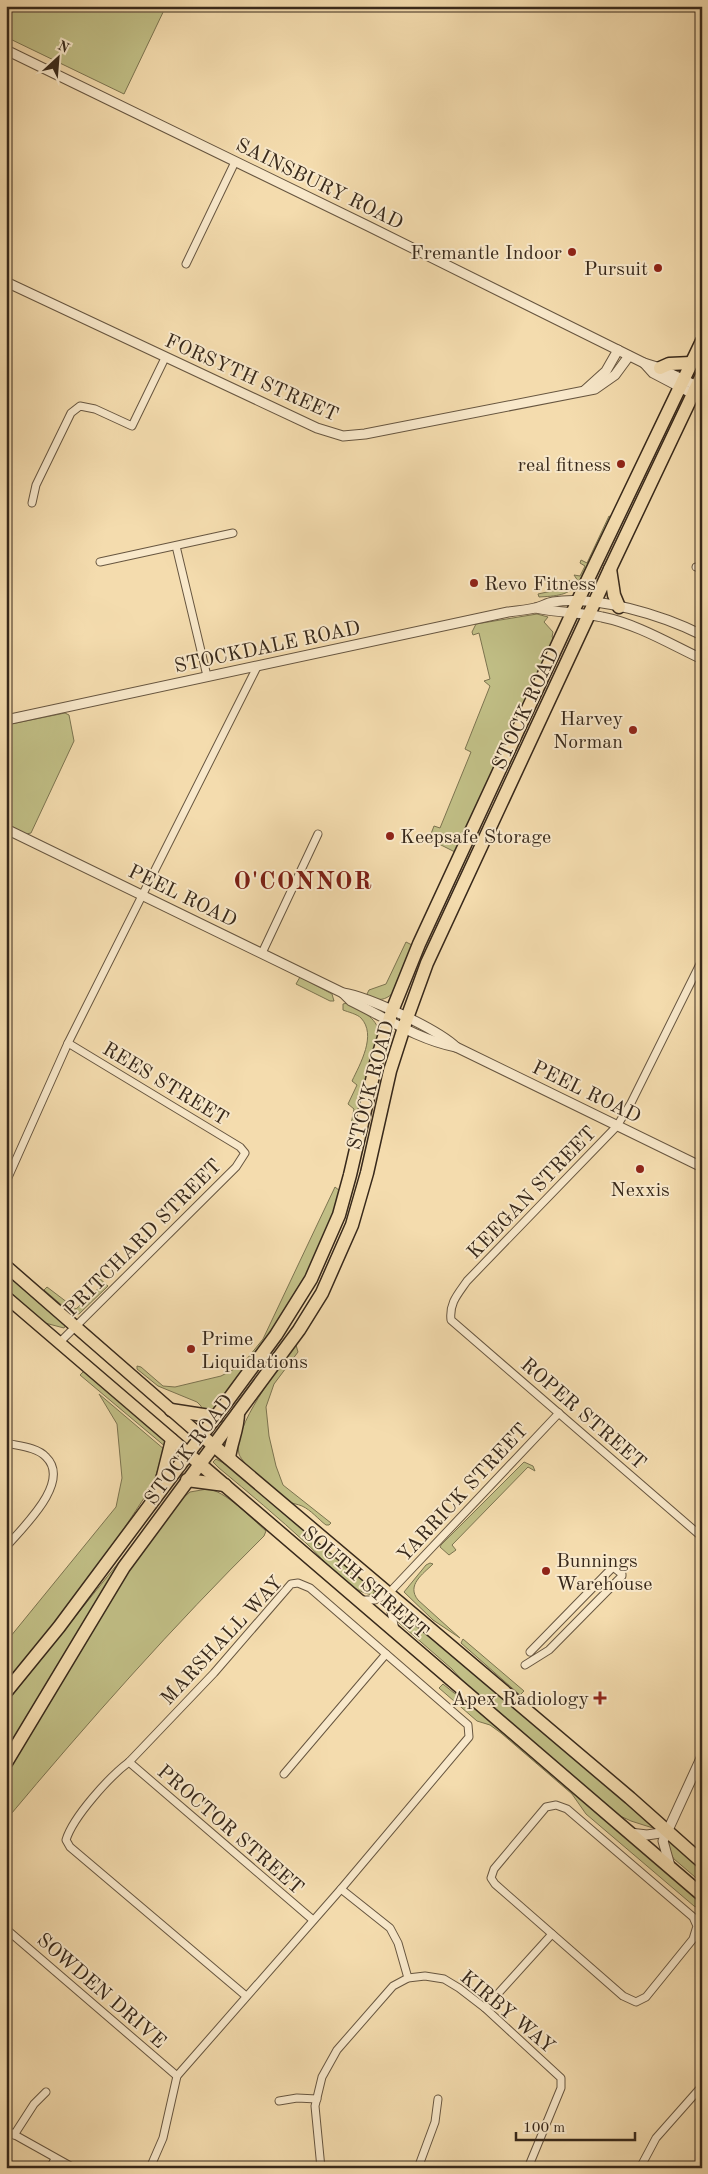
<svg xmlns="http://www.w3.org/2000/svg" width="708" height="2174" viewBox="0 0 708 2174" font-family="'Old Standard TT',serif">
  <rect width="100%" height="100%" fill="#f4dcae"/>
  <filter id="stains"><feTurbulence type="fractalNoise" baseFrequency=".004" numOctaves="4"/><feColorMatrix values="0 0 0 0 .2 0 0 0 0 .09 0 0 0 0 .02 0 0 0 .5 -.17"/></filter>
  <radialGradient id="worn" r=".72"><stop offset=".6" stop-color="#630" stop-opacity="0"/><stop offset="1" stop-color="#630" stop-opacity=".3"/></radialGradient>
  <g fill="#c1bf86" stroke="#7c7450">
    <polygon points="6,6 166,6 124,94 6,37"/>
    <path d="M609,516L613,518L582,583L578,582C570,596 555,596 539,597L538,594L570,587L569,580L573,585L578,581L574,575L580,576L585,566L580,563L581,560L587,563Z"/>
    <polygon points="537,614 548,617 544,622 553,632 552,637 555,639 455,852 429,839 434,826 440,828 471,752 465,749 490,686 484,681 490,679 479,633 473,635 472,632 476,624"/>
    <polygon points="65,713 69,715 74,741 31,833 26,834 6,825 6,725"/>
    <path d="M406,942L412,945L393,993C384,1001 380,1000 369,998L367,994L369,990L386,984Z"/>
    <polygon points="300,977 332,994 334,1001 330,1001 296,984"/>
    <path d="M347,1003C360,1010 377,1017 379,1033L353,1141L348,1140L354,1109L348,1104L357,1085L352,1081C360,1064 377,1035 361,1018C357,1014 348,1012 343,1010V1004Z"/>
    <path d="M335,1187L340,1191C320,1260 290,1309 247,1366C235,1381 225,1398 212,1411L203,1413L201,1406L197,1402L158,1386L137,1369V1366L141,1367L163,1386L175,1387L221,1376L242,1365L263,1339Z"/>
    <polygon points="6,1272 66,1325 64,1328 45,1323 6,1290"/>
    <polygon points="98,1277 108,1286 79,1314 71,1313 44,1290 47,1287 76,1309 101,1286"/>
    <path d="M296,1345L298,1352L274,1384L266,1407L269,1436L276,1466L283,1485L331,1523L329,1525H326C318,1519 311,1510 302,1506C298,1504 292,1504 288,1501C277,1495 242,1464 239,1454C231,1429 280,1365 296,1345Z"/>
    <polygon points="84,1371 160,1437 165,1441 167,1448 80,1375"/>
    <polygon points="99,1394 165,1450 152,1486 121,1533 87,1581 6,1685 6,1642 116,1507 122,1478 117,1424"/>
    <path d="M216,1459L231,1467L377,1589L372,1595C344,1589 327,1562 307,1544C279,1518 249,1493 219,1468L213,1462Z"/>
    <polygon points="524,1462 533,1466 535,1471 528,1467 452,1545 456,1550 449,1555 440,1547 441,1545"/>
    <path d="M207,1489C225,1490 252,1519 266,1531L264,1536C173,1626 88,1722 6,1820V1771L126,1575L179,1501L190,1492Z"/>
    <polygon points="123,1557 124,1558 6,1751 6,1703"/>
    <path d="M430,1563L433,1564C423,1574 406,1585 418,1600L460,1638L433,1620L404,1592L426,1565Z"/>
    <polygon points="403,1612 653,1826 653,1828 631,1821 616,1814 474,1693 452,1669 398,1622 397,1620"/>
    <polygon points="463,1639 524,1691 520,1695 461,1643"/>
    <polygon points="443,1684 454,1693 464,1698 702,1901 702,1910 694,1906 586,1814 572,1794 501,1733 490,1725 477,1721 439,1688"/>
    <polygon points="668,1840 702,1868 702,1883 674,1859 671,1854"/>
  </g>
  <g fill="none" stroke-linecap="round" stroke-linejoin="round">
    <g stroke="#675640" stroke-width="9">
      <g id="minor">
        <polyline points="186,264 235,162"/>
        <polyline points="32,503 36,485 71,413 80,406 95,409 132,426 165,358"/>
        <polyline points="176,546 207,676"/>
        <polyline points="100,562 233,533"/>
        <polyline points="696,567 702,568"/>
        <polyline points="262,953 318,834"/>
        <path d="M702,960L631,1103L617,1126L467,1281C458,1294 449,1303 451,1320L702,1537"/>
        <polyline points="6,1182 68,1043 257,667"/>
        <polyline points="59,1343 236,1167 245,1153 240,1147 68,1043"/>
        <path d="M6,1443C18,1446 37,1447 46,1457C72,1482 22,1528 6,1547"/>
        <path d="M388,1594C388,1608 394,1618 395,1632"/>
        <polyline points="359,1600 375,1600 388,1594 559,1413"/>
        <polyline points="525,1665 549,1650 622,1576 622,1574 613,1567 530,1652"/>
        <polyline points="129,1762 313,1920"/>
        <polyline points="284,1774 386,1654"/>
        <polygon points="556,1805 567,1809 693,1917 697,1926 693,1939 646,1997 636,2002 623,1996 495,1884 491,1878 494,1869 546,1807"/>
        <polyline points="341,1889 390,1928 398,1943 408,1978"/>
        <polyline points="6,1929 177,2076"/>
        <polyline points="485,2008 552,1934"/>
        <polyline points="279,2101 297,2098 317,2099"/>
        <polyline points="6,2130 74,2168"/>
        <polyline points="14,2135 34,2104 46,2092"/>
        <polyline points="50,2168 55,2159"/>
        <path d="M150,2168L163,2138L177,2076L341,1889L469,1737L468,1725L310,1588L298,1583L291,1584L214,1673L129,1762C109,1777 73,1817 66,1840L70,1847L246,1996"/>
        <polyline points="321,2168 315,2106 322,2077 337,2050 393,1986 408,1978 425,1976 444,1979 459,1988 485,2008 561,2078 561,2088 528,2168"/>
        <polyline points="418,2168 435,2122 438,2099"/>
        <polyline points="640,2168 656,2138 702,2086"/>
      </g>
    </g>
    <g stroke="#675640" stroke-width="11">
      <g id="tertiary">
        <polyline points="6,50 368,226 644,363 657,367 697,386"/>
        <polyline points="6,282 317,428 343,436 365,434 595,389 615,375 629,356"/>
        <polyline points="644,363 653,373 693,394"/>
        <polyline points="585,390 606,371 618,350"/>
        <path d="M536,608C558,613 580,612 602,617C637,624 670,644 702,659"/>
        <path d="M6,720L508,612C517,611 526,610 535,608C541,607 547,603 553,602C597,595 662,615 702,635"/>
        <path d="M6,829L343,993C369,997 437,1029 456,1047L702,1167"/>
        <path d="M343,993L351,1001C384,1017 419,1040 456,1047"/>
        <polyline points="630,1833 647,1835 667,1832"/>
        <polyline points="670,1866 663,1841 702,1756"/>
      </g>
    </g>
    <g stroke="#38291b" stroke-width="14">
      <g id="primary">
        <polyline points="6,1266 201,1436"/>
        <polyline points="6,1297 188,1453"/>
      </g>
    </g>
    <g stroke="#38291b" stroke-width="15">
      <g id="trunk">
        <polyline points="660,368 669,364 691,363"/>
        <polyline points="610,569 614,595 619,607"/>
        <polyline points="171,1410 216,1417"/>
        <polyline points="207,1440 630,1798 702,1862"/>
        <polyline points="193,1458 702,1895"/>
        <path d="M229,1458C231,1442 238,1429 238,1413"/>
        <polyline points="187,1480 225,1485"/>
        <polyline points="160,1488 172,1440"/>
        <polyline points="6,1692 59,1627 223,1407 276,1335 311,1279 339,1215 350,1175 376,1063 392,1011 419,944 588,579 702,341"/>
        <polyline points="6,1763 124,1567 299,1330 322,1293 352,1225 367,1173 390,1071 407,1018 427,963 610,569 702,375"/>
      </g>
    </g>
    <use href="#minor" stroke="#f8e8ca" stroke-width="7"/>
    <use href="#tertiary" stroke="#f8e8ca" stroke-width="9"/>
    <use href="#primary" stroke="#f4dcae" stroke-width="11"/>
    <use href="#trunk" stroke="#f4dcae" stroke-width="12"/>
  </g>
  <g fill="#8f2418" stroke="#f8e8ca" stroke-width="2">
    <circle cx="572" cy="252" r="5"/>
    <circle cx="658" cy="268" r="5"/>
    <circle cx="621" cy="464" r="5"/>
    <circle cx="474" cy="583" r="5"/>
    <circle cx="633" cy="730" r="5"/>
    <circle cx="390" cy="836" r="5"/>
    <circle cx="640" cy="1169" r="5"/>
    <circle cx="191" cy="1349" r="5"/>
    <circle cx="546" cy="1571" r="5"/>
    <path d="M597.5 1690.5h5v5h5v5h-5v5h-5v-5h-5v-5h5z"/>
  </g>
  <g text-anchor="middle" stroke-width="4" stroke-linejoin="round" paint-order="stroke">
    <g font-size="20" fill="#38291b" stroke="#f8e8ca">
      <text transform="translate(320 183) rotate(26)" y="7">SAINSBURY ROAD</text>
      <text transform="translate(252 377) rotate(24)" y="7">FORSYTH STREET</text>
      <text transform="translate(267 646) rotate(-12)" y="7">STOCKDALE ROAD</text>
      <text transform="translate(525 708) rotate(-65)" y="7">STOCK ROAD</text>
      <text transform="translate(183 895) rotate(26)" y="7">PEEL ROAD</text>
      <text transform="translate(166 1083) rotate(31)" y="7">REES STREET</text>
      <text transform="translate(370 1085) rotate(-75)" y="7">STOCK ROAD</text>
      <text transform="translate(587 1091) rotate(26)" y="7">PEEL ROAD</text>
      <text transform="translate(531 1192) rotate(-46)" y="7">KEEGAN STREET</text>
      <text transform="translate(142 1237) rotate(-45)" y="7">PRITCHARD STREET</text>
      <text transform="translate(584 1413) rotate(41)" y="7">ROPER STREET</text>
      <text transform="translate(188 1449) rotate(-53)" y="7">STOCK ROAD</text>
      <text transform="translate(462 1492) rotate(-47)" y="7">YARRICK STREET</text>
      <text transform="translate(366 1582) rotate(41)" y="7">SOUTH STREET</text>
      <text transform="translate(221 1640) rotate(-47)" y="7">MARSHALL WAY</text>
      <text transform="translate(231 1829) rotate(41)" y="7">PROCTOR STREET</text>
      <text transform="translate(102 1990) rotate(41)" y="7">SOWDEN DRIVE</text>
      <text transform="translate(508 2011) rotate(40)" y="7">KIRBY WAY</text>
    </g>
    <g font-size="20" fill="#38291b" stroke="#f8e8ca" text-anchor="end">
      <text x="562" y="259">Fremantle Indoor</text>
      <text x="648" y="275">Pursuit</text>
      <text x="611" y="471">real fitness</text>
      <text x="484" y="590" text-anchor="start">Revo Fitness</text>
      <text x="623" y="725">Harvey<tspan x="623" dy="23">Norman</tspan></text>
      <text x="400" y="843" text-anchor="start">Keepsafe Storage</text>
      <text x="640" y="1196" text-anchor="middle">Nexxis</text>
      <text x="201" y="1345" text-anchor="start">Prime<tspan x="201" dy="23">Liquidations</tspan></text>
      <text x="556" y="1567" text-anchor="start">Bunnings<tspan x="556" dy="23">Warehouse</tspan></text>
      <text x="589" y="1705">Apex Radiology</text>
    </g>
    <g font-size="25" font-weight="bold" letter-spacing="1" fill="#7a1f14" stroke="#f8e8ca">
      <text x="303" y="889">O'CONNOR</text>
    </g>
  </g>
  <rect width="708" height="2174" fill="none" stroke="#f4dcae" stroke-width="25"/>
  <rect x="8" y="8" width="693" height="2159" fill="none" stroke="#38291b" stroke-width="2.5"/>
  <rect x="12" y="12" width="683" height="2149" fill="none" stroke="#38291b"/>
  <g transform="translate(58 58) rotate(26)" stroke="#f8e8ca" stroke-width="4" paint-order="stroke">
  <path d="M0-4L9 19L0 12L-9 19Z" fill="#38291b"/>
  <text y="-8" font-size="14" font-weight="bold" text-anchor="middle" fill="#38291b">N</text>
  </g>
  <path d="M516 2132v8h119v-8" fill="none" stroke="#38291b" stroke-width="2.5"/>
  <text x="523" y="2132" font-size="15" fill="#38291b" stroke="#f8e8ca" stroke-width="4" paint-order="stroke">100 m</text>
  <rect width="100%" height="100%" filter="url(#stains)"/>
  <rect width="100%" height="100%" fill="url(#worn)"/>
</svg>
